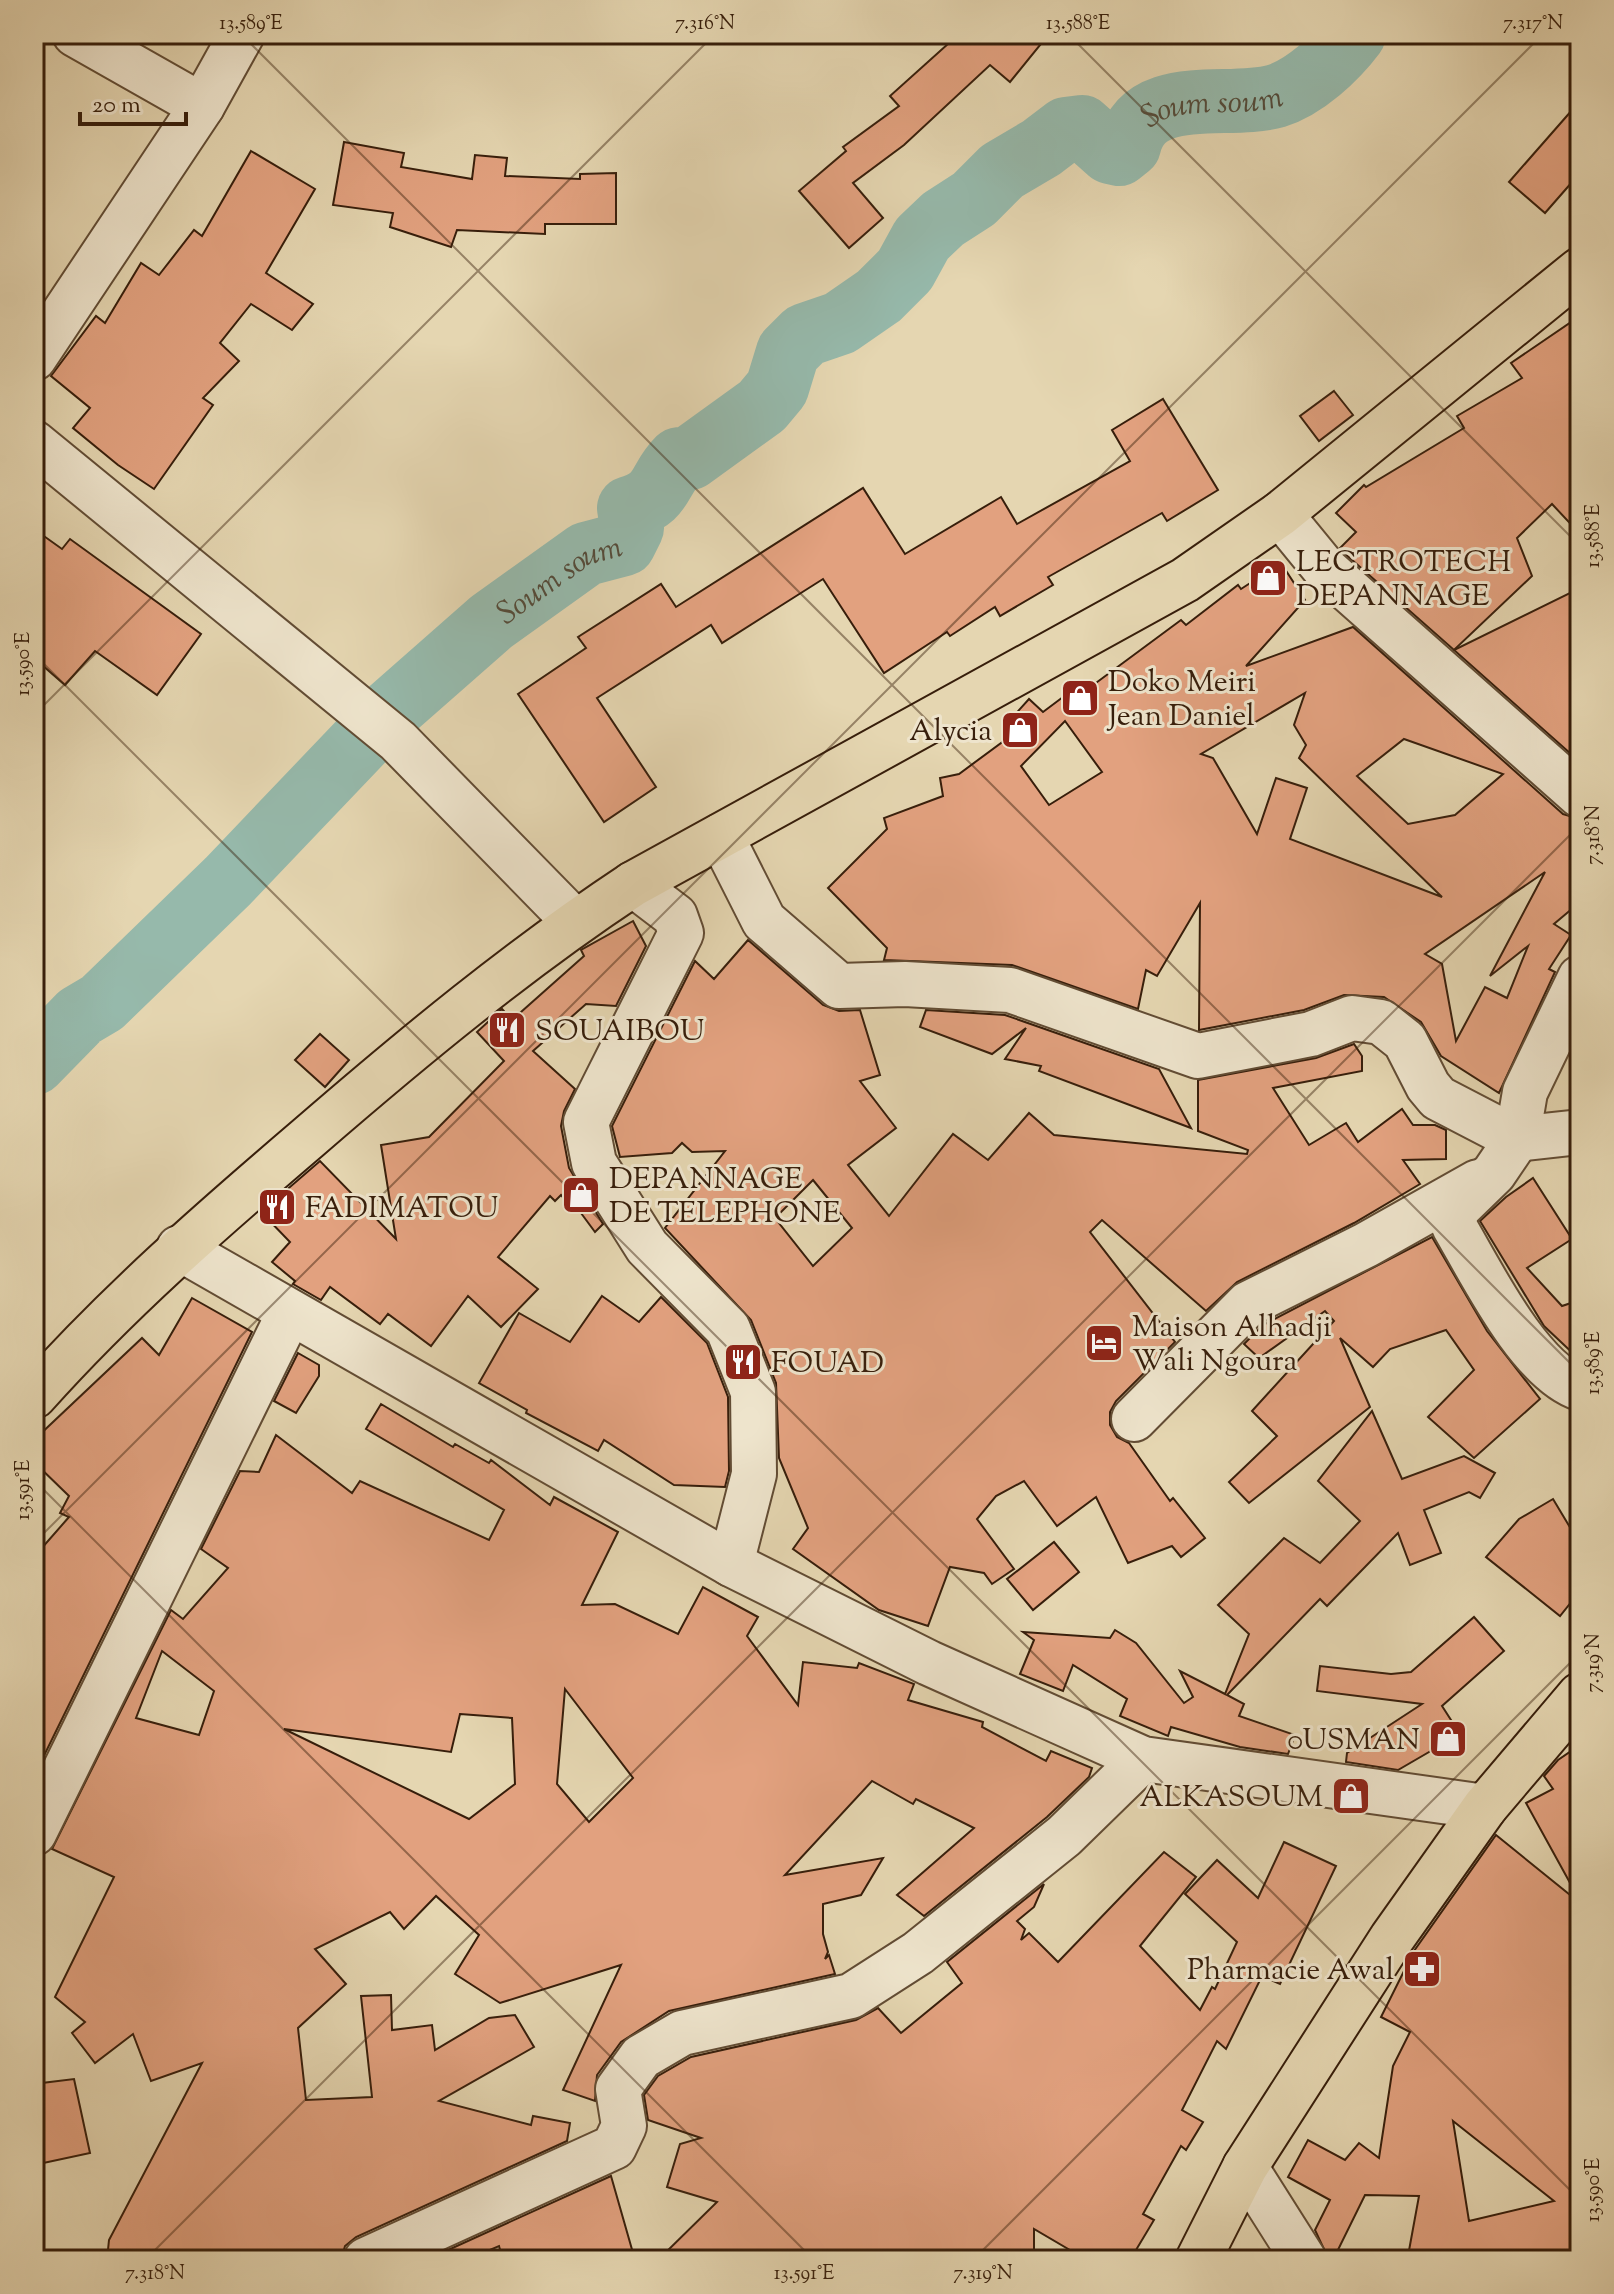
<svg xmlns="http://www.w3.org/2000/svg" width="1614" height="2294" viewBox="0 0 1614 2294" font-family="'Sorts Mill Goudy',serif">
  <rect width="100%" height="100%" fill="#e5d6b1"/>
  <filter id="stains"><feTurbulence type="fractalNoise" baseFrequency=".0025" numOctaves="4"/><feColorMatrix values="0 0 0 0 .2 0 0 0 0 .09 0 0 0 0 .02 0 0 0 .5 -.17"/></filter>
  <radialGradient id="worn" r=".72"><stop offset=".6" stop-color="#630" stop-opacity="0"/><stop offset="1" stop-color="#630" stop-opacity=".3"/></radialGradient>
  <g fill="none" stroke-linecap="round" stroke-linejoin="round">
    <path stroke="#96b9ab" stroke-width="64" id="s1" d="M34,1063L80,1016L102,1003L228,881L391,710L491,622L586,554L624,544L632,528L629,508C665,497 657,481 679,459L690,458L762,406L777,388L788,352L805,335L840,323L879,296L905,270L922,239L943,219L974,199L1002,171L1041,148L1066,129L1082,127L1110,152L1119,154L1129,146C1144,83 1228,110 1276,96C1305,87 1336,58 1354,34"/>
  </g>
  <g fill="#e2a17f" stroke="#371e0b" stroke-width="2" fill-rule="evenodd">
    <polygon points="959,34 1049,34 1010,82 990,65 904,145 853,183 883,218 849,248 799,191 846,151 843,147 899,106 890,96"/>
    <polygon points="1580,101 1580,173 1545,213 1509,182"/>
    <polygon points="344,142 404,153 401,167 472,179 475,155 507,158 505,176 580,179 580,174 616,173 616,224 545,224 545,234 457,230 451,247 390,227 393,213 333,205"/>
    <polygon points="251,151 315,189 266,273 313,304 292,330 251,304 220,343 239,361 203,398 213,405 154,489 118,465 73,428 90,408 51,376 96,316 105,323 141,263 159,275 194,230 202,236"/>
    <polygon points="1580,316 1580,534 1552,504 1517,538 1532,576 1454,650 1343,552 1340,548 1356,532 1336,513 1364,485 1366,487 1464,428 1457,416 1522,378 1511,363"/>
    <polygon points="1334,391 1353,415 1319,441 1300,416"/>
    <polygon points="1163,399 1218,490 1167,521 1162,513 1048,577 1053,585 1000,616 995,607 950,636 947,632 884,673 823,579 722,643 711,625 597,698 656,787 604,822 518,694 586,648 578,637 661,584 676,607 863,488 905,554 1001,497 1017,524 1130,461 1112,430"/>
    <polygon points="34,529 62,549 70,539 201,634 157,695 95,651 65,685 34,658"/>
    <path d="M1281,563L1305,600L1246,666L1353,627L1563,814L1580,819V888L1573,908L1554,924L1571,935L1549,969L1555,972L1499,1093L1441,1056L1421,1022L1384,997L1344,995L1304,1010L1199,1030L1200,903L1157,976L1146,970L1138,1009L1012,965L884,960L887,948L828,888L887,829L884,818L943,796L940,778L959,774L1020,729L1010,720L1029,699L1043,712L1075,688L1081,694L1181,620L1186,625L1238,585L1241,589ZM1305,693L1294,725L1306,745L1299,758L1442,897L1290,839L1307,788L1276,778L1257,834L1213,758L1201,754ZM1065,721L1102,772L1049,805L1021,766ZM1404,739L1503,774L1455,815L1408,824L1357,776ZM1545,872L1490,976L1528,946L1507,998L1485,987L1456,1041L1442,964L1425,954Z"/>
    <polygon points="1580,588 1580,762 1454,650"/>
    <polygon points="633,921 646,946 616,1006 586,1004 533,1051 575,1089 564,1111 561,1126 569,1168 603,1224 595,1232 578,1209 575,1211 561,1195 555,1201 550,1196 498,1257 538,1289 501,1327 468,1296 431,1346 388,1314 380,1324 330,1287 321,1300 293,1284 295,1281 272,1262 290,1242 261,1212 320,1161 396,1239 381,1145 429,1137 504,1061 477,1032 502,1009 512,1020 584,956 581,950"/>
    <path d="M748,940L823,1005L839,1011L860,1010L880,1075L860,1081L896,1128L848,1165L889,1216L953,1134L988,1160L1029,1113L1054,1135L1247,1154L1248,1150L1198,1131V1080L1316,1058L1354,1044L1362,1056V1071L1273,1088L1309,1145L1346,1123L1358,1142L1402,1109L1413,1125H1435L1446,1130V1159L1403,1160L1420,1184L1354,1223L1237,1282L1206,1311L1102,1220L1090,1232L1175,1342L1116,1401L1110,1412V1425L1117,1437L1129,1443L1170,1501L1173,1498L1205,1538L1181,1557L1172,1546L1128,1563L1096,1497L1057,1526L1024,1481L996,1496L977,1519L1014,1569L992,1584L984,1573L950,1567L928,1626L879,1610L793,1549L808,1528L779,1458L776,1383L751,1320L665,1228L725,1151L692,1152L682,1143L672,1153L620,1157L612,1126L695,961L714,979ZM813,1180L852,1228L813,1266L775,1218Z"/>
    <polygon points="926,1010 1005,1015 1159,1069 1191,1128 1039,1071 1041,1066 1005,1059 1026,1028 992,1054 920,1027"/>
    <polygon points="320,1034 349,1060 325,1087 295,1060"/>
    <polygon points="1533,1178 1572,1239 1527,1268 1562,1306 1580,1300 1580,1360 1544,1326 1480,1221 1506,1197"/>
    <polygon points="1432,1237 1487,1331 1540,1399 1474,1458 1428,1417 1474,1370 1446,1330 1390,1349 1373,1367 1340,1338 1370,1407 1249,1503 1229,1482 1277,1436 1252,1411 1334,1321 1325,1311 1259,1358 1244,1344 1263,1325"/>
    <polygon points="602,1296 639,1322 661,1297 707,1343 728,1397 729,1471 725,1487 674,1485 604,1440 598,1451 526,1413 527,1410 479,1383 519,1313 570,1342"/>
    <polygon points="192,1298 252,1332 34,1776 34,1557 69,1517 60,1513 69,1496 34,1462 34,1440 142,1338 159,1355"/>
    <polygon points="298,1353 319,1365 319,1376 296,1413 274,1401"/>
    <path d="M381,1404L453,1447L455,1444L489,1463L491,1460L550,1505L554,1497L618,1532L582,1605L615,1604L678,1634L703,1587L758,1617L747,1636L798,1705L803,1662L857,1668L859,1663L914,1684L908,1700L983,1722L982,1727L1046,1761L1051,1751L1092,1768L1089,1777L1047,1817L924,1916L897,1895L974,1828L916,1799L913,1804L872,1781L785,1875L883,1858L861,1895L823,1904V1934L828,1952L825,1959L829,1955L835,1974L669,2011L621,2042L597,2075L595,2101L563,2090L621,1965L500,2003L455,1974L479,1935L436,1896L404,1929L390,1912L315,1949L346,1984L298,2028L306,2100L372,2097L361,1996L391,1995L392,2030L432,2025L435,2050L489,2018L515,2015L534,2047L439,2101L531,2125L533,2116L570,2123L567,2141L356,2237L345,2246L341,2260H107L109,2240L202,2063L151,2081L133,2034L95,2063L72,2033L85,2022L55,1997L114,1877L52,1849L171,1610L183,1619L228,1568L201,1549L240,1471L259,1472L276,1435L352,1493L360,1481L489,1540L504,1510L366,1429ZM162,1651L214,1691L199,1735L136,1718ZM565,1689L633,1778L589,1822L557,1784ZM460,1714L512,1718L515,1784L469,1819L284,1729L451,1752Z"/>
    <polygon points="1372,1411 1402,1479 1464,1456 1495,1473 1480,1498 1469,1492 1424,1510 1441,1553 1410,1565 1398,1533 1327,1606 1320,1599 1227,1695 1244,1704 1239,1716 1295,1735 1288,1754 1240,1747 1171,1727 1168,1736 1120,1716 1127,1699 1073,1665 1063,1691 1020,1674 1034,1640 1023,1632 1110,1638 1115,1630 1136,1643 1184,1703 1193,1697 1180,1671 1225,1694 1249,1634 1218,1605 1284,1538 1320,1563 1360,1521 1318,1481"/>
    <polygon points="1553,1499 1580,1544 1580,1591 1560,1616 1486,1557 1519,1519"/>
    <polygon points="1054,1542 1079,1572 1033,1610 1007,1579"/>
    <polygon points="1474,1617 1504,1651 1442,1706 1460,1734 1398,1770 1346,1762 1347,1753 1422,1704 1317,1691 1320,1666 1391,1674 1411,1672"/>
    <polygon points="1580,1745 1580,1901 1526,1803 1553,1789 1544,1776 1558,1760"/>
    <path d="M1496,1835L1580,1903V2260H1434L1408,2256L1419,2196L1365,2195L1333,2260H1329L1315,2230L1330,2200L1288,2177L1308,2140L1345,2160L1359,2143L1379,2158L1393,2066L1410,2032L1381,2017L1414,1951ZM1453,2121L1554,2201L1469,2221Z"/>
    <polygon points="1284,1842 1336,1866 1280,1984 1262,1976 1226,2049 1217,2041 1182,2110 1203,2122 1186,2150 1181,2146 1143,2214 1154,2220 1130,2260 1087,2260 1034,2229 1034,2260 658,2260 717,2202 667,2187 680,2144 701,2138 648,2120 644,2095 658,2076 691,2057 856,2020 878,2008 901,2033 962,1983 947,1962 1044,1884 1034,1907 1017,1921 1025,1929 1021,1940 1029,1933 1058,1962 1164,1852 1196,1877 1140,1946 1200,2010 1212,1987 1215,1989 1237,1942 1185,1894 1217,1860 1258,1898"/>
    <polygon points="74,2079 90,2153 34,2165 34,2084"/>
    <polygon points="611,2176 635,2260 503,2260 499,2246 466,2260 426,2260"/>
  </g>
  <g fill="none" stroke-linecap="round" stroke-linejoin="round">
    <g stroke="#624c34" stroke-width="48">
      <g id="minor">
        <polyline points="75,34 202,106"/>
        <polyline points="34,358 202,106 242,34"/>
        <polyline points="34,443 398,741 575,922"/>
        <polyline points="1280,514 1325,569 1580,795"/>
        <polyline points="721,836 764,921 839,986 905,984 1010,990 1198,1056 1311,1034 1352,1018 1381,1022 1405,1041 1428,1086 1438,1098 1517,1139 1580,1132"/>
        <polyline points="633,884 675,916 681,933 586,1122 594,1163 647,1247 728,1329 753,1392 754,1474 731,1564"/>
        <path d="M1580,978L1525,1092L1517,1139L1494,1173L1456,1210L1454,1226C1481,1272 1529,1371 1580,1388"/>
        <polyline points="179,1248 731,1564 929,1663 1143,1759 1485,1807"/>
        <polyline points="1134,1419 1248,1304 1366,1245 1478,1182"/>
        <polyline points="34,1833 289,1314"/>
        <polyline points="1245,2167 1304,2260"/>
        <polyline points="366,2260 614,2147 624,2126 618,2089 641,2057 682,2033 851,1996 918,1953 1064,1836 1143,1759"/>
      </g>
    </g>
    <g stroke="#371e0b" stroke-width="48">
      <g id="major">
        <path d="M34,1396C118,1302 212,1220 308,1138C412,1048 518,960 633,884L1185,580L1280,514L1580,270"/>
        <polyline points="1198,2260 1245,2167 1392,1938 1485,1807 1580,1695"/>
      </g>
    </g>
    <use href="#minor" stroke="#eee4cc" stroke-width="44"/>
    <use href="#major" stroke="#e5d6b1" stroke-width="44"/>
  </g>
  <path fill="none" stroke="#371e0b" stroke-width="2" stroke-opacity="0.45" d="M241,34L1580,1373M1068,34L1580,546M34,654L1580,2200M34,715L715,34M34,1480L814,2260M34,1543L1543,34M145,2260L1580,825M973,2260L1580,1653"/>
  <defs>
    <g id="shop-square" transform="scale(2)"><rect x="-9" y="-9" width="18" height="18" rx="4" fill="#8f2418" stroke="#eee4cc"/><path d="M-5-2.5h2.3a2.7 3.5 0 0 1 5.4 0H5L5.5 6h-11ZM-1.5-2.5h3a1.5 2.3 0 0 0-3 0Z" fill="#fff"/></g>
    <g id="restaurant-square" transform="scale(2)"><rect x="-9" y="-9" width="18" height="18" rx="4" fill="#8f2418" stroke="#eee4cc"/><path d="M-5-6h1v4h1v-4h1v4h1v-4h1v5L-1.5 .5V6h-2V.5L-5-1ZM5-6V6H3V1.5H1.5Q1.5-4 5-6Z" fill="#fff"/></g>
    <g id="hotel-square" transform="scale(2)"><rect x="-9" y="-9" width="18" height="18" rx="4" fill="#8f2418" stroke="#eee4cc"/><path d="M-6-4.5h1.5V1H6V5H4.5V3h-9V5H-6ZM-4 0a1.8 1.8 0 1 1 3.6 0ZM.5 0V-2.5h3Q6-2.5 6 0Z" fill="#fff"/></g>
    <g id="pharmacy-square" transform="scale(2)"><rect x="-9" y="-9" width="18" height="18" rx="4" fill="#8f2418" stroke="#eee4cc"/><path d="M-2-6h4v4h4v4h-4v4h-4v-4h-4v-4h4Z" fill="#fff"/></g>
  </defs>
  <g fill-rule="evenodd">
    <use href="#shop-square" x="1268" y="578"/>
    <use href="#shop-square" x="1080" y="698"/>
    <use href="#shop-square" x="1020" y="730"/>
    <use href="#restaurant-square" x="507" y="1030"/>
    <use href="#shop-square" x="581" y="1195"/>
    <use href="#restaurant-square" x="277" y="1207"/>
    <use href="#hotel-square" x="1104" y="1343"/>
    <use href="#restaurant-square" x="743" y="1362"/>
    <use href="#shop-square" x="1448" y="1739"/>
    <use href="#shop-square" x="1351" y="1796"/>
    <use href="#pharmacy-square" x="1422" y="1969"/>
  </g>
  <g text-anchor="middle" stroke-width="6" stroke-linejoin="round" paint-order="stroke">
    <g font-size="30" fill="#371e0b" stroke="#eee4cc" text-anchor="start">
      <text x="1296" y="571">LECTROTECH<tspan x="1296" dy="34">DEPANNAGE</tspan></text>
      <text x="1108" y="691">Doko Meiri<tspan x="1108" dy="34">Jean Daniel</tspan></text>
      <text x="992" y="740" text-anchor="end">Alycia</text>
      <text x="535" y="1040">SOUAIBOU</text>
      <text x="609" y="1188">DEPANNAGE<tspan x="609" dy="34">DE TELEPHONE</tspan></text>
      <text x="305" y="1217">FADIMATOU</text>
      <text x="1132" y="1336">Maison Alhadji<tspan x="1132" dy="34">Wali Ngoura</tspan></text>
      <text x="771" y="1372">FOUAD</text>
      <text x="1420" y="1749" text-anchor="end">0USMAN</text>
      <text x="1323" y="1806" text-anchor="end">ALKASOUM</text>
      <text x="1394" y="1979" text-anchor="end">Pharmacie Awal</text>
    </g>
    <g font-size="32" font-style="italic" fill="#544c3b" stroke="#eee4cc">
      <text dy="11" stroke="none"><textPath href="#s1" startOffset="1604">Soum soum</textPath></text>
      <text dy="11" stroke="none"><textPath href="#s1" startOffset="718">Soum soum</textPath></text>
    </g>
  </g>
  <rect width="1614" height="2294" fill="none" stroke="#e5d6b1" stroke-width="88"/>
  <path d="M80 112v12h106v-12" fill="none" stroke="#371e0b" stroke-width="4"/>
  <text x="92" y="112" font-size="24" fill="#371e0b" stroke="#eee4cc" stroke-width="6" paint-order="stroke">20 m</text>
  <rect x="44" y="44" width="1526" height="2206" fill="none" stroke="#371e0b" stroke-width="3"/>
  <g font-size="20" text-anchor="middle" fill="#371e0b">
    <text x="251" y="29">13.589°E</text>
    <text x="705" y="29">7.316°N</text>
    <text x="1078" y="29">13.588°E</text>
    <text x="1533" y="29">7.317°N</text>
    <text transform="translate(1592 536) rotate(-90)" y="7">13.588°E</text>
    <text transform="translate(22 664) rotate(-90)" y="7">13.590°E</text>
    <text transform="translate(1592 835) rotate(-90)" y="7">7.318°N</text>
    <text transform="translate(1592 1363) rotate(-90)" y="7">13.589°E</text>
    <text transform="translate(22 1490) rotate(-90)" y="7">13.591°E</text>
    <text transform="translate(1592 1663) rotate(-90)" y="7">7.319°N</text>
    <text transform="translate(1592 2190) rotate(-90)" y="7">13.590°E</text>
    <text x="155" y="2279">7.318°N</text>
    <text x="804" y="2279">13.591°E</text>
    <text x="983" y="2279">7.319°N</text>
  </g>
  <rect width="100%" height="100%" filter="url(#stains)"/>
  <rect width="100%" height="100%" fill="url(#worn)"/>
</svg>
